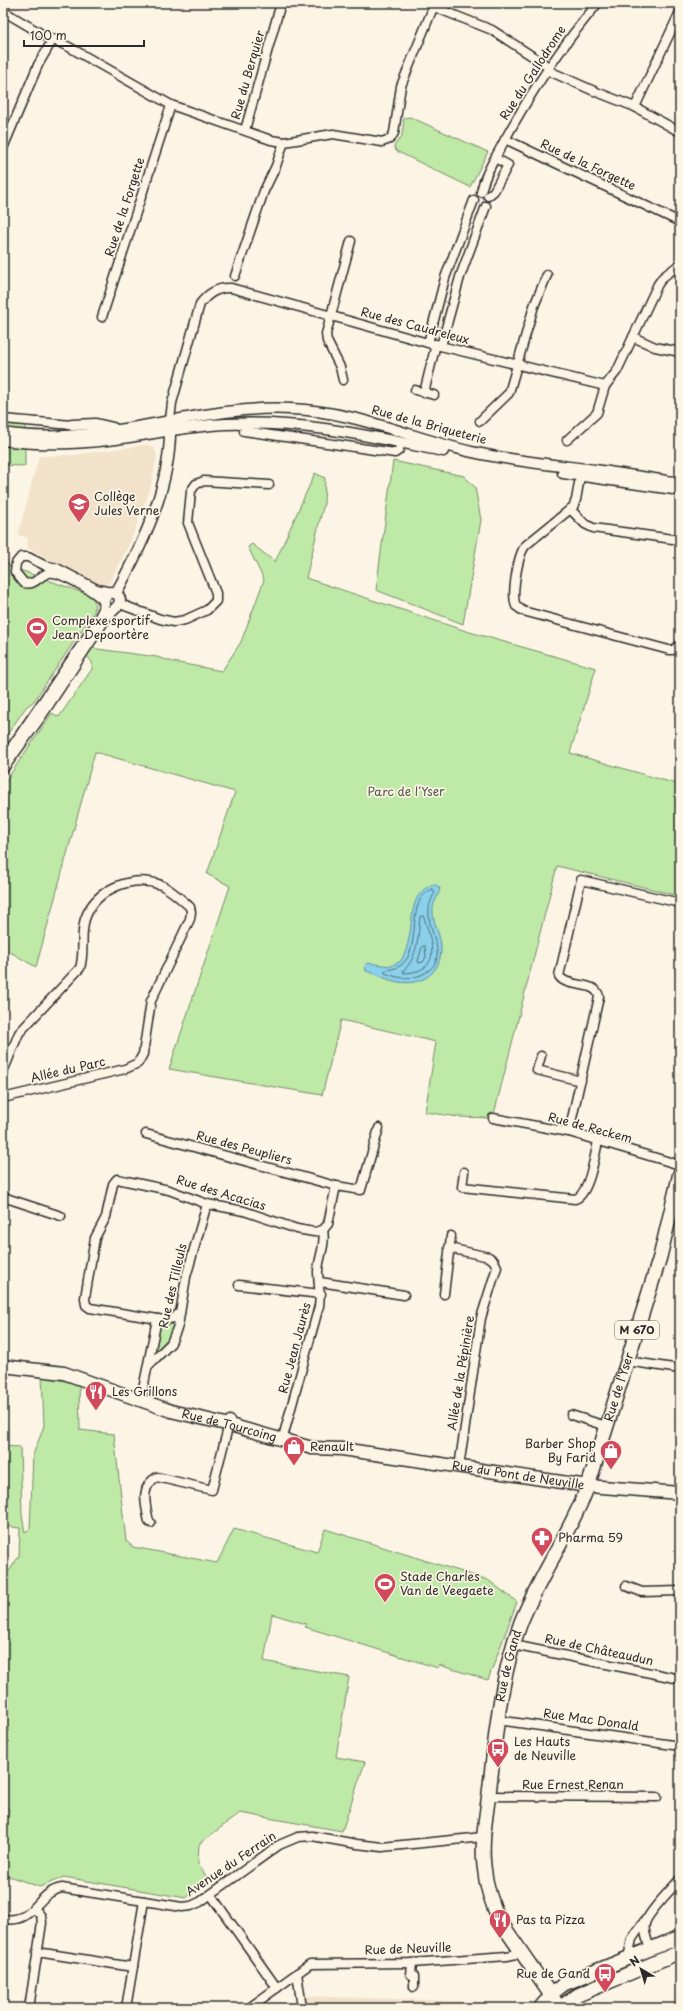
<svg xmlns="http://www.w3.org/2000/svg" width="683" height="2011" viewBox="0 0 683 2011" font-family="'Playpen Sans',sans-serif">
  <rect width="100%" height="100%" fill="#fcf5e5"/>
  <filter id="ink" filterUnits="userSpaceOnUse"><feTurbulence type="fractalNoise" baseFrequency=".025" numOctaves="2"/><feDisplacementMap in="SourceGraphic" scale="8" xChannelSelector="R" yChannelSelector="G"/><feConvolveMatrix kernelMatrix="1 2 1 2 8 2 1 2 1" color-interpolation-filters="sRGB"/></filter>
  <g filter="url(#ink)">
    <g fill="#f2e2ca">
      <polygon points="145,445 150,445 155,449 157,457 150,489 130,543 109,584 99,585 27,548 28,538 18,535 39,456 74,455"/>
      <polygon points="306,1996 487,2002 487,2008 306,2008"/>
    </g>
    <g fill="#bfe9a6" stroke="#758a68">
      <polygon points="410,117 488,152 470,187 396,151 394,146 402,136 404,118"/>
      <polygon points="3,419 25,425 25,466 3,465"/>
      <polygon points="393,461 464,476 475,487 481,520 463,624 376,590"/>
      <polygon points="315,473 325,478 324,503 306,578 466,631 596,668 570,753 680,785 680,896 557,866 493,1118 458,1117 425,1112 436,1042 341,1020 322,1095 169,1069 230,886 207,874 235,792 95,752 36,967 3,948 3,785 52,713 59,717 92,669 92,662 87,656 90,648 157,657 173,662 222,671 241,642 264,580 248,547 252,544 275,562"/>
      <polygon points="3,556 9,566 92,596 95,603 94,612 34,701 26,707 3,741"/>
      <path d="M169,1323L174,1326L171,1337L159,1351L155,1350C154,1340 157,1324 169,1323Z"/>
      <polygon points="42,1376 79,1384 80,1430 114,1434 126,1541 133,1547 217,1563 234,1529 317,1552 325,1529 488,1580 517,1602 488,1680 439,1665 438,1668 305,1627 306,1624 272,1614 264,1661 349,1677 336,1757 365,1762 342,1831 240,1813 199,1844 198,1863 209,1881 186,1898 64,1877 40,1887 3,1874 3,1846 9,1809 3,1807 3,1584 4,1579 19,1556 20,1528 3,1526 3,1446 20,1447 22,1515 25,1532 30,1529 33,1455 44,1426"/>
    </g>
    <path fill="#8ad0eb" stroke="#648e9e" d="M434,884L440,888C439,896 432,903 433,912C433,924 441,935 441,947C442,972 423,986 398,982C387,980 377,974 366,971L365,966L367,963L391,966L401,961C405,953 408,946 409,937C414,916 409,893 434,884Z"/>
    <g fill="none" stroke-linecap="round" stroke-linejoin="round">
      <g stroke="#516d78" stroke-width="1">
        <path d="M432,889L435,891C433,897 429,903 429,909C426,933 454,960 421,975C408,980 397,978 385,973V970C422,968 409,926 419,902C421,896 427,892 432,889Z"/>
        <path d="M423,916C426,921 427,928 429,934C436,958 431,972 404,973L403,971C418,958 418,936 420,917Z"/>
        <polygon points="425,946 426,957 423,962 419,963 418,961 422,947"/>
      </g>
      <g stroke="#2b2b2b" stroke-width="11">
        <g id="minor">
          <polyline points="434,7 492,30 549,67"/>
          <polyline points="3,11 47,37 69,47 171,105 271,140 284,142 333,134 382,142 390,139 394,133 401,86 435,3"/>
          <polyline points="547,70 594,91 635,107 680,132"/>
          <polyline points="635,107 680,12"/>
          <polyline points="245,130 281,3"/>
          <polyline points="505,139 680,222"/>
          <polyline points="3,148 38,65 53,39"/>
          <path d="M481,192C484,176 493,162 501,147C528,96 560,48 598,3"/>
          <polyline points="488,196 494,191 508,165 495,158"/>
          <polyline points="235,276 264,191 276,166 284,142"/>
          <polyline points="102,317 171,105"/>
          <polyline points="633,337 655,347 680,352"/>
          <polyline points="428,343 445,278 474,200"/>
          <polyline points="441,346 460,277 486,206"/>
          <polyline points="343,380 340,367 327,341 326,334 351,241"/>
          <polyline points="415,390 434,395"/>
          <polyline points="424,393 436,344"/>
          <polyline points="3,419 72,425"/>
          <path d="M170,420L172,403L200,304C208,293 218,287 231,288L428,343L605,386L617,371L658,284L663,277L680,264"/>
          <polyline points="480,421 509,393 534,306 547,275"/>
          <polyline points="244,431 395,453 399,450 401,442"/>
          <polyline points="567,440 597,413 605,386"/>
          <path d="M581,471L576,500L573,507L526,545C518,553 511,595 516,606L523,611L669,650H673L680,645"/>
          <polyline points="570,509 585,524 593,528 680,540"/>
          <path d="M103,601C97,593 59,571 49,573C39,575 36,586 24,583L15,572L16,563L21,557H28L44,565L57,568L97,589L111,592"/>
          <polyline points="120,604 160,619 174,622 185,620 207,610 216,601 216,593 188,523 191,491 196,484 204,481 269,485"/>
          <polyline points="541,1056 537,1070 581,1081"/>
          <path d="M3,1072L19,1033L80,968C85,952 80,935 85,919C95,889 132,874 161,885C172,890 181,899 190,907L191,912L190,919L151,1001L143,1054L138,1063L125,1069L3,1098"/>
          <polyline points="493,1118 569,1132 680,1165"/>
          <path d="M569,1132L599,997C597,980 567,989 559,976L581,880L680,903"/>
          <polyline points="146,1134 336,1186"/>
          <path d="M464,1172L462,1187L575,1199C589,1195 595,1155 598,1141"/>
          <polyline points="3,1197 61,1216"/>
          <polyline points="323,1230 328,1224 336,1186 361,1190 379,1128"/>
          <polyline points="449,1248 489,1257 494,1261 497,1267 481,1318 459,1467"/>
          <polyline points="320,1282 404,1295"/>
          <polyline points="239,1285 321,1294"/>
          <polyline points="444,1294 451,1236"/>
          <polyline points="180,1312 174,1318 164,1320 90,1308 86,1305 85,1298 95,1238 106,1217 113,1184 117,1179 169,1190 207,1204 244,1211 297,1229 314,1232 323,1230"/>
          <polyline points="627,1361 680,1369"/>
          <polyline points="148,1366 171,1343 178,1326 186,1277 207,1204"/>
          <polyline points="141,1399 157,1319"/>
          <polyline points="571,1415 606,1426"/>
          <path d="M282,1441L319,1306C321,1294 318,1283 318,1271C319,1256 326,1245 323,1230"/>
          <path d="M151,1523L149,1522C146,1505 139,1487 157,1477L212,1490L230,1420"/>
          <polyline points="626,1586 642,1592 680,1591"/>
          <polyline points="513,1645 680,1679"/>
          <polyline points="498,1720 680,1746"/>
          <polyline points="489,1796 657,1797"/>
          <polyline points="211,1895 277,1988"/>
          <path d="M3,1919C36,1924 36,1892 62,1888L182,1907L191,1906L200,1902L279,1845L298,1837L312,1836L357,1844L382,1847L483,1837"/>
          <path d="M650,1949C648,1941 643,1932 645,1924C647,1913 672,1889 680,1879"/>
          <polyline points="37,1952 133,1967"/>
          <polyline points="628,1958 632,1939 645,1920"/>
          <polyline points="412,1963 411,1975 414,1976 414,1987"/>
          <polyline points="297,1973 302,2008"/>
          <polyline points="29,2008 42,1923 41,1916 35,1909"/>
          <polyline points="126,2008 144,1901"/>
          <polyline points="249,2008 310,1964 412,1963 507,1956 521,1953"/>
        </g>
      </g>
      <g stroke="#2b2b2b" stroke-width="13">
        <g id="tertiary">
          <polyline points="72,425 96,424 113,428"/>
          <path d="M3,433C100,449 194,404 291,409C354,411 411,438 472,452C512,461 553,465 595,470C623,474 652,479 680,483"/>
          <path d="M3,440C38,445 73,444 108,440C147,435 186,426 225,424C302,420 369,436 443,451"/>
          <polyline points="563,473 680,490"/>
          <path d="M116,593C144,542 172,483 170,424"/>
          <path d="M3,761L96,625L104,609L105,596L111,592L117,594C126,604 112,610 106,617L40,717L3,768"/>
        </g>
      </g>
      <g stroke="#2b2b2b" stroke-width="15">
        <g id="secondary">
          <path id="s1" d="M3,1366L64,1373L171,1411L230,1425L312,1448L342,1449L588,1486L680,1493"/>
        </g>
      </g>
      <g stroke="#2b2b2b" stroke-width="16">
        <g id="primary">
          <path id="s2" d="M559,2007L500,1921C491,1903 486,1886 484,1866C481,1839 487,1812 490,1785C496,1730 501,1674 521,1622C540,1575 570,1533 588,1486L660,1257L680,1173"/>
          <polyline points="540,2008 554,1992 564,1984 680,1937"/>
          <polyline points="559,2008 578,1995 680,1952"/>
        </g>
      </g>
      <use href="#minor" stroke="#fcf5e5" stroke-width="8"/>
      <use href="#tertiary" stroke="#fcf5e5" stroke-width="10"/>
      <use href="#secondary" stroke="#fcf5e5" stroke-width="12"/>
      <use href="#primary" stroke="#fcf5e5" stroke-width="13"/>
    </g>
  </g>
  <defs>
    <g id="school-pin" transform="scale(1.15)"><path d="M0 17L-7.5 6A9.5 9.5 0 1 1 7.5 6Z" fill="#d1495b" stroke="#fcf5e5"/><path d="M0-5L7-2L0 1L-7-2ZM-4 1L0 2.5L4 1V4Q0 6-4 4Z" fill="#fff"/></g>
    <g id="stadium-pin" transform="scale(1.15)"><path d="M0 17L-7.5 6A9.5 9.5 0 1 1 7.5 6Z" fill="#d1495b" stroke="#fcf5e5"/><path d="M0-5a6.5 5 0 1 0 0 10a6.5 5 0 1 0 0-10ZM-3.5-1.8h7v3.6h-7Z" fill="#fff"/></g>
    <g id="restaurant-pin" transform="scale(1.15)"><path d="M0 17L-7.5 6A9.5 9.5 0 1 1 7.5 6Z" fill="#d1495b" stroke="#fcf5e5"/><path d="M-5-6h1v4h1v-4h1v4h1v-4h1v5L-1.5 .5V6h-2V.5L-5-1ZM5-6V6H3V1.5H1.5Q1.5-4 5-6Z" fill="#fff"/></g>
    <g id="shop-pin" transform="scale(1.15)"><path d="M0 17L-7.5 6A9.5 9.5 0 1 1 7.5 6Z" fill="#d1495b" stroke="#fcf5e5"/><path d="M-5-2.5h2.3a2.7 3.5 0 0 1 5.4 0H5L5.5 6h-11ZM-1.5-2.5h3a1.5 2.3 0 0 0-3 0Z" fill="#fff"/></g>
    <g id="pharmacy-pin" transform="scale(1.15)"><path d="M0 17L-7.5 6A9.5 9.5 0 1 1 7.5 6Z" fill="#d1495b" stroke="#fcf5e5"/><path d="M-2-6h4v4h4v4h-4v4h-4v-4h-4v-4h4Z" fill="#fff"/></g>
    <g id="bus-pin" transform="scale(1.15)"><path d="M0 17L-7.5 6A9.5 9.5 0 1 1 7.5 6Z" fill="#d1495b" stroke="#fcf5e5"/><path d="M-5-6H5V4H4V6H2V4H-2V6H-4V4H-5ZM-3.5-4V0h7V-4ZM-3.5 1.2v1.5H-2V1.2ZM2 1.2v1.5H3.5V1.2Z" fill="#fff"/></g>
  </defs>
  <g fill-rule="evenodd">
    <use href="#school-pin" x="79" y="504"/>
    <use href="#stadium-pin" x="37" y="628"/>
    <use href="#restaurant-pin" x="96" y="1392"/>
    <use href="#shop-pin" x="294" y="1447"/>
    <use href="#shop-pin" x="611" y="1451"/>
    <use href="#pharmacy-pin" x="542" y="1538"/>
    <use href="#stadium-pin" x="385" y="1584"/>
    <use href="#bus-pin" x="498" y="1749"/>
    <use href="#restaurant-pin" x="500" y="1920"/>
    <use href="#bus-pin" x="605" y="1974"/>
  </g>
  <g text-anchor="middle" stroke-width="3.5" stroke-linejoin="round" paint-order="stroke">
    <rect fill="#fcf5e5" stroke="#6a6863" stroke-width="1" x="615" y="1321" width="44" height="18" rx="3"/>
    <g font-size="11" font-weight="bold" fill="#2b2b2b">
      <text x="637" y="1334">M 670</text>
    </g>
    <g font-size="12" fill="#2b2b2b" stroke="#fcf5e5">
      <text transform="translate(533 73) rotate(-57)" y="4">Rue du Gallodrome</text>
      <text transform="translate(248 75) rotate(-74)" y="4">Rue du Berquier</text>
      <text transform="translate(588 165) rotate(25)" y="4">Rue de la Forgette</text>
      <text transform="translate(125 207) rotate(-72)" y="4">Rue de la Forgette</text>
      <text transform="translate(415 326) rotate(15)" y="4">Rue des Caudreleux</text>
      <text transform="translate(429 425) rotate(15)" y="4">Rue de la Briqueterie</text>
      <text transform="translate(68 1070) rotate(-13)" y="4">Allée du Parc</text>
      <text transform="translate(590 1128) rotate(15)" y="4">Rue de Reckem</text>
      <text transform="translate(244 1148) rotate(15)" y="4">Rue des Peupliers</text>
      <text transform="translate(221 1193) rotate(17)" y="4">Rue des Acacias</text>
      <text transform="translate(173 1286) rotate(-77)" y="4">Rue des Tilleuls</text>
      <text transform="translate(295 1348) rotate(-75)" y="4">Rue Jean Jaurès</text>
      <text transform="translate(461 1373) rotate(-81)" y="4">Allée de la Pépinière</text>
      <text dy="4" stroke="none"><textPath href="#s2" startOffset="665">Rue de l'Yser</textPath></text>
      <text dy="4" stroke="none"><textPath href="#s1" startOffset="235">Rue de Tourcoing</textPath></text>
      <text dy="4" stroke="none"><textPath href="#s1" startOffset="529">Rue du Pont de Neuville</textPath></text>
      <text transform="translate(599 1650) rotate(12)" y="4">Rue de Châteaudun</text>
      <text dy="4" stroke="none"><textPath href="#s2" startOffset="364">Rue de Gand</textPath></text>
      <text transform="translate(591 1720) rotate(8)" y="4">Rue Mac Donald</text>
      <text x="573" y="1789">Rue Ernest Renan</text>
      <text transform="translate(231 1864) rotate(-34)" y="4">Avenue du Ferrain</text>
      <text transform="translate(408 1949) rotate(-2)" y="4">Rue de Neuville</text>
    </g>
    <g font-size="12" fill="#2b2b2b" stroke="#fcf5e5" text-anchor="start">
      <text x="94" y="501">Collège<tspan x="94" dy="14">Jules Verne</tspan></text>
      <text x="52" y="625">Complexe sportif<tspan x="52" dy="14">Jean Depoortère</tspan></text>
      <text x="112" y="1396">Les Grillons</text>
      <text x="596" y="1448" text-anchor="end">Barber Shop<tspan x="596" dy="14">By Farid</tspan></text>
      <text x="310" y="1451">Renault</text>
      <text x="558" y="1542">Pharma 59</text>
      <text x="400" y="1581">Stade Charles<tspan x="400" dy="14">Van de Veegaete</tspan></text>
      <text x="514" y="1746">Les Hauts<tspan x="514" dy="14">de Neuville</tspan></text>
      <text x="516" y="1924">Pas ta Pizza</text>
      <text x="590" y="1978" text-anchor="end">Rue de Gand</text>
    </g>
    <g font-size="12" fill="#505a4a" stroke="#fcf5e5">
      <text x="406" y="796">Parc de l'Yser</text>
    </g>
  </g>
  <rect width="683" height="2011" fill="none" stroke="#fcf5e5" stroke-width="16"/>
  <rect x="8" y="8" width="667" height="1995" fill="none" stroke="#2b2b2b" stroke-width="1.5" filter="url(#ink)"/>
  <g transform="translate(641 1969) rotate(322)" stroke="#fcf5e5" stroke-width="3" paint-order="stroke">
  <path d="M0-3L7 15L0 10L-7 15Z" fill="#2b2b2b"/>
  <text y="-6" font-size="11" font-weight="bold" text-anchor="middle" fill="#2b2b2b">N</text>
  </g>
  <path d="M24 40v6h120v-6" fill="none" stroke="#2b2b2b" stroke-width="2"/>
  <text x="30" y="40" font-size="12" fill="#2b2b2b" stroke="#fcf5e5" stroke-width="3" paint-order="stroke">100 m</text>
</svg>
